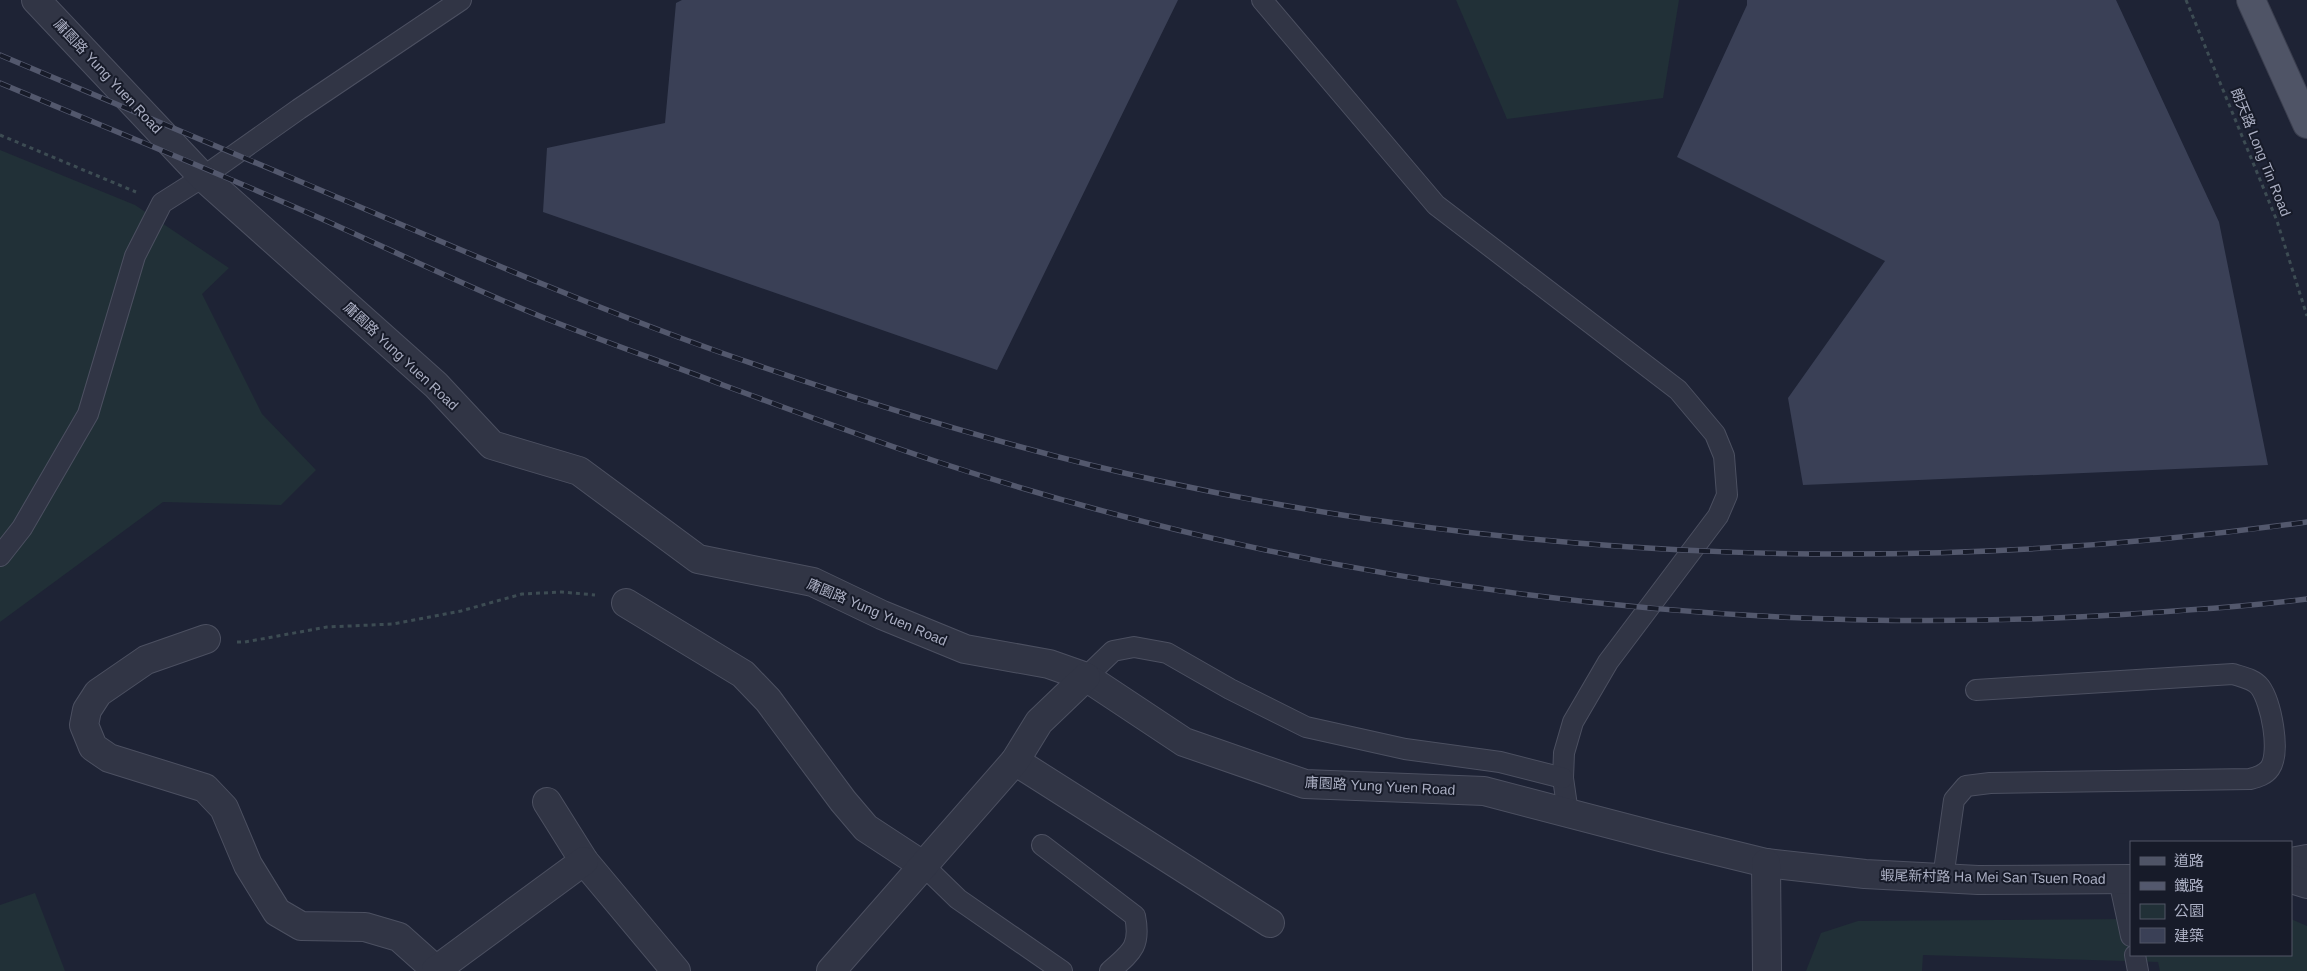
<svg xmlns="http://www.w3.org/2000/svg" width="2307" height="971" viewBox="0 0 2307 971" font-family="Helvetica,'Noto Sans TC',sans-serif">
  <rect width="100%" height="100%" fill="#1e2335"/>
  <g fill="#213037">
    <polygon points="1456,0 1679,0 1663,98 1507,119"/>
    <polygon points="0,150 135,205 229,268 202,294 262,414 316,470 281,505 163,502 0,622"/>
    <polygon points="35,893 65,971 0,971 0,905"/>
    <polygon points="2131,919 2131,955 2291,955 2291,919 2307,926 2307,971 2160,971 2158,962 1923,955 1922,971 1806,971 1821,933 1858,921"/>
  </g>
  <g fill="#3a4056">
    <polygon points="682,0 1178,0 997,370 543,212 547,148 665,123 676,3"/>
    <polygon points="1747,0 2116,0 2219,222 2268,465 1803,485 1788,398 1885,261 1677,157 1747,5"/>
  </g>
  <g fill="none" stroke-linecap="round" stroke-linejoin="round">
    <g stroke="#4c5061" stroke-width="22">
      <g id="service">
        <polyline points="1262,0 1436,205 1678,390 1715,434 1724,456 1727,495 1718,516 1608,662 1573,722 1564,753 1563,778 1568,813"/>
        <polyline points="0,556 22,528 88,414 135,256 162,203 203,177 299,109 461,0"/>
        <polyline points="1086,677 1113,651 1134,647 1167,653 1230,689 1306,727 1405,749 1500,762 1563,778"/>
        <path d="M1042,845L1135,916C1141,946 1132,952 1110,971"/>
        <polyline points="924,866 958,899 1062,971"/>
        <path d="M1943,878L1954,800L1966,786L1990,783L2250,779C2258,777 2265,775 2270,768C2281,752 2271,702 2260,687C2254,679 2242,677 2233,674L1976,690"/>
        <polyline points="2119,880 2131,936"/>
        <polyline points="2135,955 2138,971"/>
      </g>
    </g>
    <g stroke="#4c5061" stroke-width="30">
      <g id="minor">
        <polyline points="36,0 203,177 436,385 492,445 579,471 698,559 813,582 882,615 965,649 1049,664 1086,677 1184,742 1305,784 1484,791 1664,838 1766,863 1865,874 1978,880 2131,879"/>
        <polyline points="626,603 743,674 768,700 843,801 866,828 924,866"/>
        <polyline points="206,639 146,660 98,693 87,710 84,725 93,747 109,758 205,788 224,808 248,865 277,912 301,926 365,927 399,937 437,971"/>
        <polyline points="1015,761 1270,923"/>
        <polyline points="547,802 584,861 676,971"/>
        <polyline points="2291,862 2307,859"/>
        <polyline points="1766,863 1767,971"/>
        <polyline points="2291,879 2307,884"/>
        <polyline points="436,970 584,861"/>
        <polyline points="831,971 1015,761 1039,722 1086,677"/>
      </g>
    </g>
    <g stroke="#3b3f4f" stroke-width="30">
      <polyline id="primary" points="2251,0 2307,124"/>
    </g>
    <g stroke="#3d4c53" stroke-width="3" stroke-dasharray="4 4" stroke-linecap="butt">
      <polyline points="2186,0 2277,221 2307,316"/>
      <polyline points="0,135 136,192"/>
      <polyline points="237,642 245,642 327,627 393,624 461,611 522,594 562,592 595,595"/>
    </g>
    <use href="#service" stroke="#313545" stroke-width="20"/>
    <use href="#minor" stroke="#313545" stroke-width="28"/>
    <use href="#primary" stroke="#4f5466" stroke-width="28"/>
    <g stroke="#53586d" stroke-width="5.5">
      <g id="rail">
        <path d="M0,55C111,102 222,148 332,195C461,250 589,306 722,353C865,403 1012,449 1160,481C1537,563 1925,575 2307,522"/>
        <path d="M0,83C107,128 216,172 322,219C395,252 468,287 542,317C602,341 663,362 723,385C794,411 866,438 938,462C1315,585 1719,639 2115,615C2179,611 2243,607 2307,599"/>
      </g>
    </g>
    <use href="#rail" stroke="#171b29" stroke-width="4" stroke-dasharray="11" stroke-linecap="butt"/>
  </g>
  <g text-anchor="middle" stroke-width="4" stroke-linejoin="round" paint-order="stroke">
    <g font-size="14" fill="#abafc3" stroke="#171b29">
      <text transform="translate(108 76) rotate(47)" y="5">庸園路 Yung Yuen Road</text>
      <text transform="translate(2261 152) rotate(68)" y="5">朗天路 Long Tin Road</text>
      <text transform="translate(401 356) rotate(43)" y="5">庸園路 Yung Yuen Road</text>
      <text transform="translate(877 612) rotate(23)" y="5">庸園路 Yung Yuen Road</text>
      <text transform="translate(1380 786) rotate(3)" y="5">庸園路 Yung Yuen Road</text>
      <text transform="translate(1993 877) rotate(1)" y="5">蝦尾新村路 Ha Mei San Tsuen Road</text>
    </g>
  </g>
  <rect x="2130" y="841" width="162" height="115" fill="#171b29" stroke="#525667"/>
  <rect x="2140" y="857" width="25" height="8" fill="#4f5466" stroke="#525667"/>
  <text x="2174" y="866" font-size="15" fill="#abafc3">道路</text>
  <rect x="2140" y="882" width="25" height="8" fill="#53586d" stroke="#525667"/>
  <text x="2174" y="891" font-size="15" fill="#abafc3">鐵路</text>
  <rect x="2140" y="904" width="25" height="15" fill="#213037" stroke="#525667"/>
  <text x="2174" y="916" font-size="15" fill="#abafc3">公園</text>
  <rect x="2140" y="928" width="25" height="15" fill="#3a4056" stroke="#525667"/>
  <text x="2174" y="941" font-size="15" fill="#abafc3">建築</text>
</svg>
